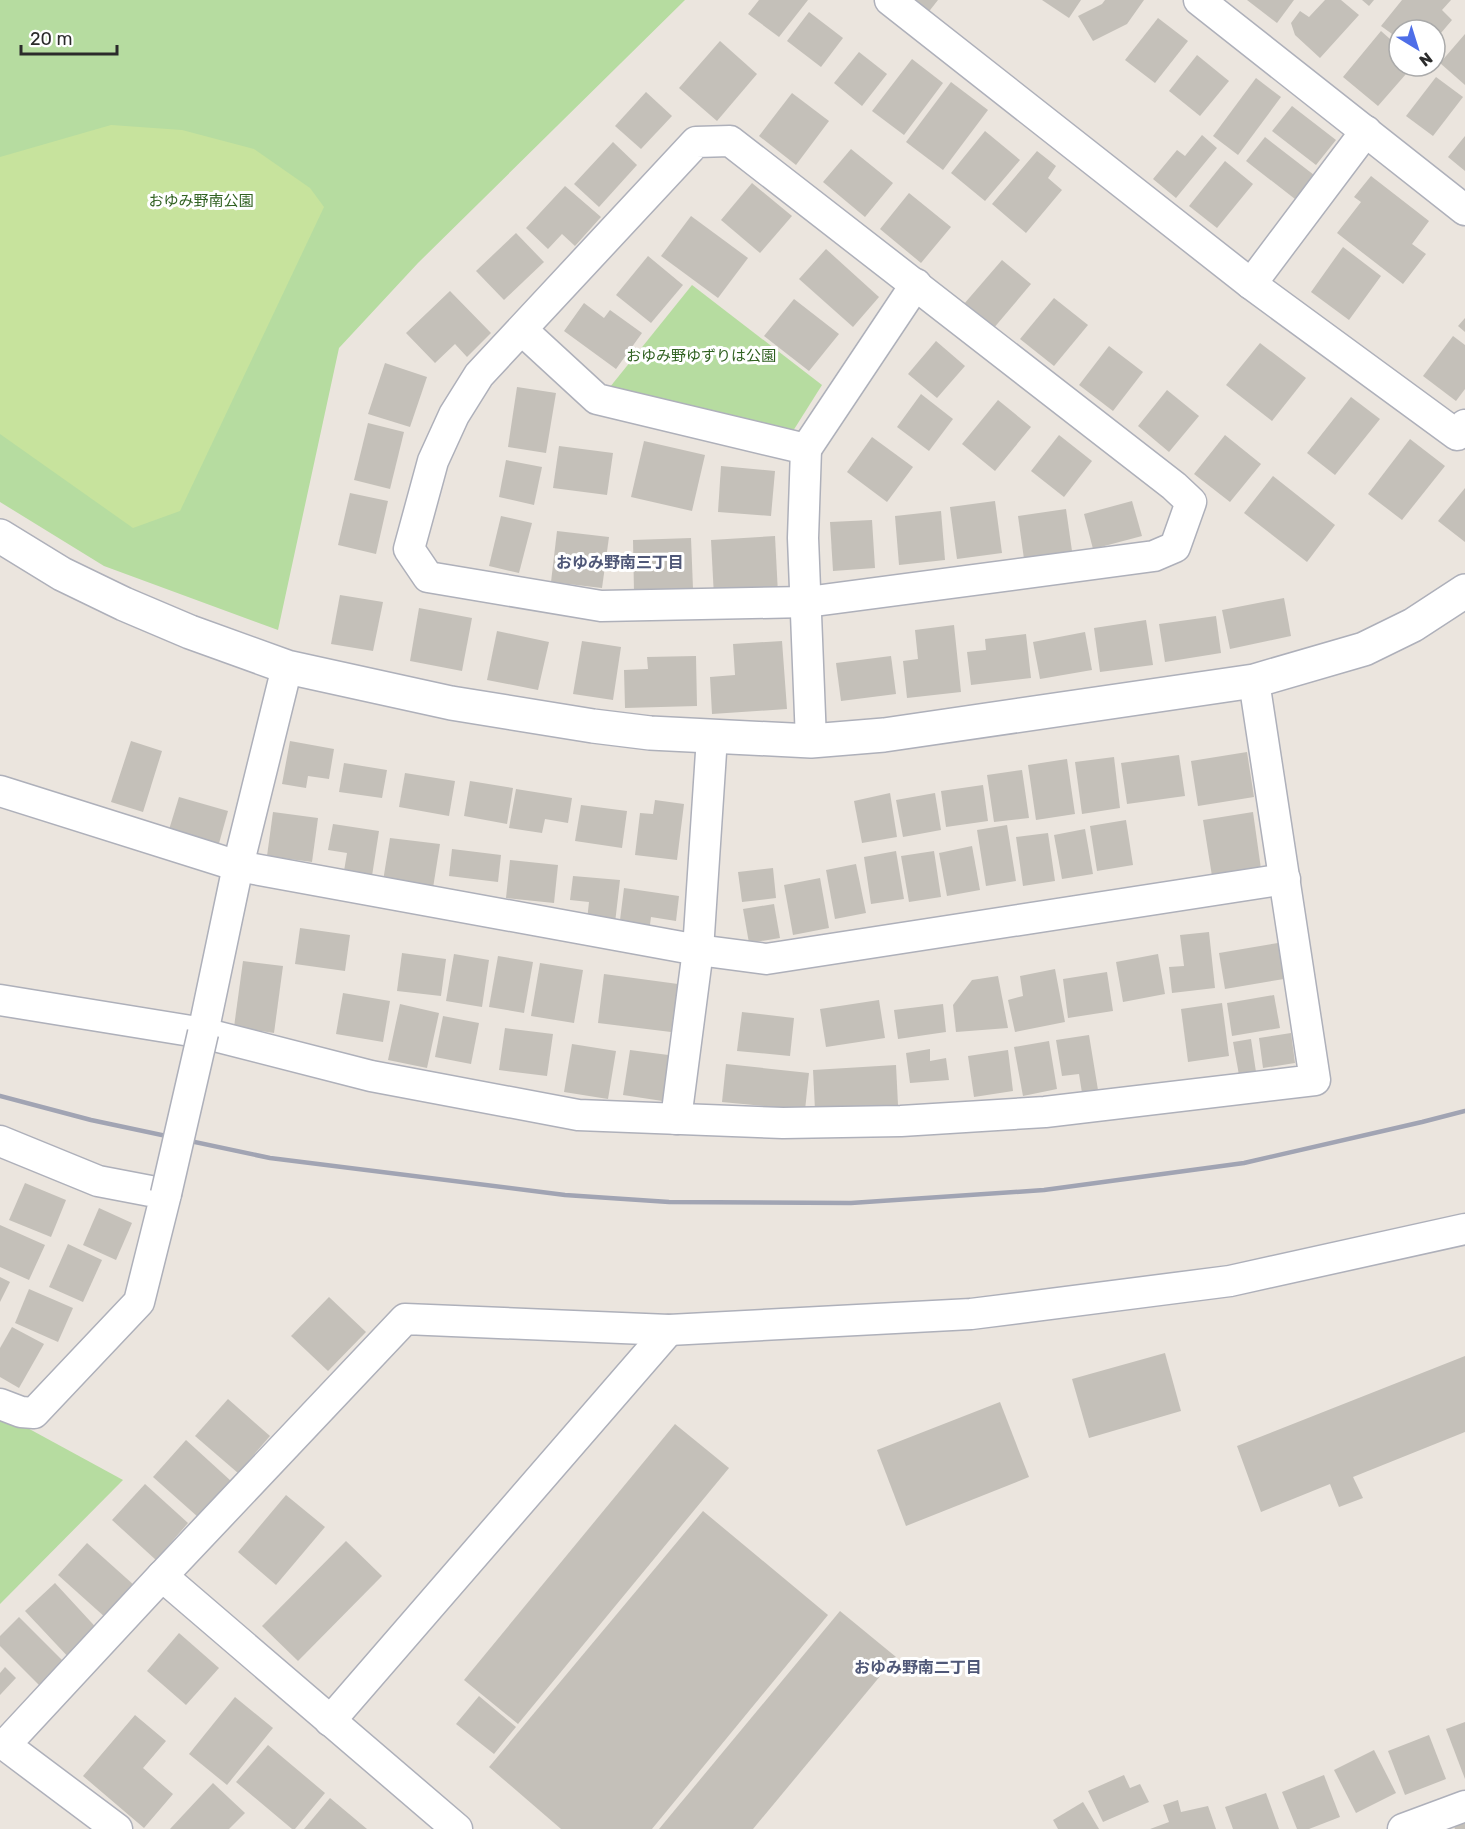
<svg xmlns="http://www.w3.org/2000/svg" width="1465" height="1829" viewBox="0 0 1465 1829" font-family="Rubik,'Noto Sans JP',sans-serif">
  <rect width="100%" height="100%" fill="#ebe5de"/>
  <g fill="#b6dca0">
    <polygon points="0,0 685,0 418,263 339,348 278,630 104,566 0,502"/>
    <polygon points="692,285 822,385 793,431 610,387"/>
    <polygon points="0,1413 123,1480 0,1604"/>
  </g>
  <polygon fill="#c7e39d" points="111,125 182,130 254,149 310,188 324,207 180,511 133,528 0,434 0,157"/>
  <g fill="#c4c0b9">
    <polygon points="759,0 808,0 779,37 748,14"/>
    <polygon points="909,0 938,0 927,14"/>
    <polygon points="1042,0 1081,0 1069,18"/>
    <polygon points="1105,0 1144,0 1127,24 1093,41 1078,16 1102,4"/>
    <polygon points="1247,0 1294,0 1277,23"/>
    <polygon points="1325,0 1341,0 1359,15 1320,58 1295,35 1291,23 1300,11 1309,17"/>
    <polygon points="1362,0 1374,0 1369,6"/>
    <polygon points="1402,0 1451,0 1442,10 1452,20 1435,40 1435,30 1399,30 1399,39 1381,26"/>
    <polygon points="809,12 843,38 821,67 787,41"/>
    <polygon points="1158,18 1188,41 1155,83 1125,60"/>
    <polygon points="1381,31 1399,47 1399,66 1413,66 1378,106 1343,77"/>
    <polygon points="1465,34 1465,85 1440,63"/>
    <polygon points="720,41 757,74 717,121 679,88"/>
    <polygon points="859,52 887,74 862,106 834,83"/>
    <polygon points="1197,55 1229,81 1200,116 1169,91"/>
    <polygon points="912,59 943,83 904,135 872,111"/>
    <polygon points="1436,77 1463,97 1433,136 1406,116"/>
    <polygon points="1256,78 1281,97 1238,155 1213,136"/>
    <polygon points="951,82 988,110 943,170 906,142"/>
    <polygon points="646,92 672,116 641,149 615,126"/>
    <polygon points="792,93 829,121 796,165 759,136"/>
    <polygon points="1292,106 1336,140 1316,165 1272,131"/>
    <polygon points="985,131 1020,160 985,201 951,173"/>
    <polygon points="1202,135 1217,148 1176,198 1153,179 1177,150 1185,156"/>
    <polygon points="1465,136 1465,171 1448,157"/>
    <polygon points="1265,137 1314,175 1295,199 1246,161"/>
    <polygon points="613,142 637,165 599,207 574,184"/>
    <polygon points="851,149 893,183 865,217 823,182"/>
    <polygon points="1037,151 1056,166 1048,178 1062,190 1026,233 992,204"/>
    <polygon points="1225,161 1253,184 1217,228 1189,206"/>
    <polygon points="1371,176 1429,221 1412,244 1426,254 1403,284 1337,233 1361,202 1354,197"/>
    <polygon points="752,183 792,216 760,253 721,220"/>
    <polygon points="565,186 601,217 575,246 562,234 548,249 526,228"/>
    <polygon points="909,193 951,227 921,263 880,229"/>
    <polygon points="691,216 748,258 718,298 661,256"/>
    <polygon points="516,233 544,262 504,300 476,271"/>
    <polygon points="1343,247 1381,276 1349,320 1311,292"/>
    <polygon points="826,249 879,297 853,327 799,279"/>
    <polygon points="648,256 683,285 651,323 616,295"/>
    <polygon points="1002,260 1031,284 993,329 964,304"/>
    <polygon points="450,291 491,333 467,357 455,344 435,363 406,333"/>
    <polygon points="1054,298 1088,325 1054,366 1020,339"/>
    <polygon points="794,299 839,334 809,371 764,336"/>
    <polygon points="584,303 604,318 610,310 642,333 616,369 564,331"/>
    <polygon points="1465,318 1465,332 1458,326"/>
    <polygon points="1453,336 1465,345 1465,389 1456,401 1423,376"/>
    <polygon points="936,341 965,366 937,398 908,374"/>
    <polygon points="1260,343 1306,378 1272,421 1226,385"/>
    <polygon points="1109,346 1143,372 1113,411 1079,385"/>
    <polygon points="385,363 427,377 410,427 368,414"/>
    <polygon points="517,387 556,393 546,453 508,447"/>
    <polygon points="1167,390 1199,416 1169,452 1138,426"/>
    <polygon points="921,394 953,419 929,451 897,427"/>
    <polygon points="1351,397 1380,419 1335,475 1307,453"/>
    <polygon points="998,400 1031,427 995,471 962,444"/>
    <polygon points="368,423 404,432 390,489 354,480"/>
    <polygon points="1059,435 1092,461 1064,497 1031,471"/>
    <polygon points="1225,435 1261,464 1230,502 1194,474"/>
    <polygon points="872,437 913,467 887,502 847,472"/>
    <polygon points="1410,439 1445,466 1402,520 1368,494"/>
    <polygon points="644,441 705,455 692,511 631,497"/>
    <polygon points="559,446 613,453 607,495 553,488"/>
    <polygon points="506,460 542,467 534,505 499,497"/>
    <polygon points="721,466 775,471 771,516 718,512"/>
    <polygon points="1273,476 1335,525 1307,562 1244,513"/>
    <polygon points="1465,488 1465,542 1438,521"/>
    <polygon points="350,493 388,501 376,554 338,545"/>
    <polygon points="995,501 1002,553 957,559 950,507"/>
    <polygon points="1132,501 1142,536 1093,549 1084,514"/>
    <polygon points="1066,509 1072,551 1024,559 1018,516"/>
    <polygon points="941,511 945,560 899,565 895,516"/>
    <polygon points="501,516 532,523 519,573 489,566"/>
    <polygon points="872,520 875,568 833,571 830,522"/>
    <polygon points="557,531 609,537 602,588 551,582"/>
    <polygon points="775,536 778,594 714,597 711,540"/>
    <polygon points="691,538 693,589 634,592 633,540"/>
    <polygon points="340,595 383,602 373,651 331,644"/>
    <polygon points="1284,598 1291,636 1230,649 1222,610"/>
    <polygon points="419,608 472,618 462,671 410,661"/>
    <polygon points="1216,616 1221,653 1165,662 1159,624"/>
    <polygon points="1146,620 1153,665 1100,672 1094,628"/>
    <polygon points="954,625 961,692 907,698 903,661 918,659 915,630"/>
    <polygon points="497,631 549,642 538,690 487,680"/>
    <polygon points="1085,632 1092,670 1040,679 1033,642"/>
    <polygon points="1026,634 1031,678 971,685 967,652 986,650 985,639"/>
    <polygon points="582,641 621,647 613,700 573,694"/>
    <polygon points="782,641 787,709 712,714 710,677 735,675 733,644"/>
    <polygon points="696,656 697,706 625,708 624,670 648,669 647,657"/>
    <polygon points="891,656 896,694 841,701 836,663"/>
    <polygon points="131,741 162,751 143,812 111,802"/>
    <polygon points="290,741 334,749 329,779 308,776 306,788 282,784"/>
    <polygon points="1247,752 1254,797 1198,806 1191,761"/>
    <polygon points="1179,755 1185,796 1127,804 1121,763"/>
    <polygon points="1114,757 1120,808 1082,814 1075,762"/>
    <polygon points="1067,759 1075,814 1036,820 1028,765"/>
    <polygon points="344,763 387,770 382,798 339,792"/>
    <polygon points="1022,770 1029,818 994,822 987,775"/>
    <polygon points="405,773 455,781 449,816 399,807"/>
    <polygon points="470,781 513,788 507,824 464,816"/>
    <polygon points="983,785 988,821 946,827 941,791"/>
    <polygon points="516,789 572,798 568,823 545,819 542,833 509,828"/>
    <polygon points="890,793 897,837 862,843 854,801"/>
    <polygon points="935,793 941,830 903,837 896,800"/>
    <polygon points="179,797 228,811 218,847 168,833"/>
    <polygon points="655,800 684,804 677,860 635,855 640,813 653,814"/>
    <polygon points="581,805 627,811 622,848 575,841"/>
    <polygon points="273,812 318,818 312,862 267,856"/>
    <polygon points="1253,812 1261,869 1212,876 1203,820"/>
    <polygon points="1126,820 1133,865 1097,871 1090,826"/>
    <polygon points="333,824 379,831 372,876 344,871 347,853 328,850"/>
    <polygon points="1007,825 1016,881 986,886 977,830"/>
    <polygon points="1085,829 1093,874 1062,879 1054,835"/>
    <polygon points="1048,833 1055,881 1023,886 1016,837"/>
    <polygon points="390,838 440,844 433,888 383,881"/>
    <polygon points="972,846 980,890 947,896 939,853"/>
    <polygon points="452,849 501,855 498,882 449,876"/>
    <polygon points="896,851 904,899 871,904 864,857"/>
    <polygon points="934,851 941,897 909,902 901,856"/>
    <polygon points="510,860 558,865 554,903 506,898"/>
    <polygon points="856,864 866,913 835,919 826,870"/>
    <polygon points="773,868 776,898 742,902 738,872"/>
    <polygon points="573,876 620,880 615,923 587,920 589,902 570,900"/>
    <polygon points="820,878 829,928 793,935 784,885"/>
    <polygon points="624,888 679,896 676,921 651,917 649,932 619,928"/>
    <polygon points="774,904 780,938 749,943 743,909"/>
    <polygon points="300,928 350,935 345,971 295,964"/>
    <polygon points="1209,932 1215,988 1172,993 1169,967 1184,966 1180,935"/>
    <polygon points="1278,943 1284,979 1225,989 1219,953"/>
    <polygon points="402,953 446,959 441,996 397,991"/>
    <polygon points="454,954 489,960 482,1007 446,1001"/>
    <polygon points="1158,954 1165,994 1123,1002 1116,962"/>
    <polygon points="498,956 533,962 524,1013 489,1007"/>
    <polygon points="243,961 283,966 274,1033 234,1027"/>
    <polygon points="540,963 583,970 574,1023 531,1016"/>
    <polygon points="1055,969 1065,1022 1015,1032 1008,1000 1023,996 1020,976"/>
    <polygon points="1107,972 1113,1011 1068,1018 1063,979"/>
    <polygon points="604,974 678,984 671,1032 598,1023"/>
    <polygon points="998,976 1008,1028 956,1032 953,1005 972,980"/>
    <polygon points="343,993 390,1001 383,1042 336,1034"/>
    <polygon points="1274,995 1280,1028 1232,1036 1227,1003"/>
    <polygon points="879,1000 885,1038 826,1047 820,1009"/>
    <polygon points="1222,1003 1229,1056 1188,1062 1181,1009"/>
    <polygon points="400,1004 439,1013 427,1068 388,1060"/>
    <polygon points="943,1004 946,1032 898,1039 894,1010"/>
    <polygon points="742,1012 794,1018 790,1056 737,1051"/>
    <polygon points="443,1016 479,1023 471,1064 435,1057"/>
    <polygon points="505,1028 553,1034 547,1076 499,1070"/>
    <polygon points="1291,1033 1295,1063 1263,1068 1259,1038"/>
    <polygon points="1089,1035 1098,1090 1082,1093 1079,1074 1062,1076 1056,1040"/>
    <polygon points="1251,1039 1256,1072 1239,1075 1233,1042"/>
    <polygon points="1049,1041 1057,1089 1023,1096 1014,1047"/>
    <polygon points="572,1044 616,1051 608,1099 564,1092"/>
    <polygon points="930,1049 930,1061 946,1058 949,1080 910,1083 906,1053"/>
    <polygon points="630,1050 676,1056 669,1102 623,1095"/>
    <polygon points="1008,1050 1013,1091 974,1097 968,1056"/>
    <polygon points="726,1064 809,1073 805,1110 722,1102"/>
    <polygon points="896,1065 898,1105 815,1110 813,1070"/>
    <polygon points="25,1183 66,1200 51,1237 9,1220"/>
    <polygon points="99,1208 132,1223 116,1260 83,1245"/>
    <polygon points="0,1225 45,1245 29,1280 0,1267"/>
    <polygon points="68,1244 102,1260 83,1302 49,1287"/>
    <polygon points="0,1277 10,1282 0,1302"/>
    <polygon points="29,1289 73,1308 58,1342 15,1323"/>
    <polygon points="329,1297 366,1332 328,1371 291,1336"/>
    <polygon points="12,1327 44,1344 19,1388 0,1377 0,1348"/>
    <polygon points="1165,1353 1181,1411 1089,1438 1072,1379"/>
    <polygon points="1465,1356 1465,1432 1353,1477 1363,1498 1339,1507 1330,1484 1261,1512 1237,1446"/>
    <polygon points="228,1399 270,1436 238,1473 195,1436"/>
    <polygon points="1000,1402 1029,1477 906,1526 877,1450"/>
    <polygon points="675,1424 729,1468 518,1724 464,1680"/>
    <polygon points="186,1440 231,1481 198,1517 153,1477"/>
    <polygon points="145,1484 188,1523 156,1560 112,1520"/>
    <polygon points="286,1495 325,1527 276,1585 238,1552"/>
    <polygon points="703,1511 828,1615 652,1829 561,1829 489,1767"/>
    <polygon points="346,1541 382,1576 298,1661 262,1626"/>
    <polygon points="87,1543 135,1586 106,1618 58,1575"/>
    <polygon points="55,1583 102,1634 72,1661 25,1611"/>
    <polygon points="840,1611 896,1657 753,1829 659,1829"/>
    <polygon points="19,1617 67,1665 43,1689 0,1646 0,1636"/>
    <polygon points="179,1633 219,1668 186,1705 147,1671"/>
    <polygon points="5,1667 16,1678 0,1695 0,1673"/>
    <polygon points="479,1696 516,1727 494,1754 456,1724"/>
    <polygon points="235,1697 273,1728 227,1785 189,1754"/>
    <polygon points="135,1715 166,1741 143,1768 173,1794 144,1828 83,1776"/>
    <polygon points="1465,1722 1465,1779 1446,1729"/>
    <polygon points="1429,1735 1446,1779 1405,1795 1388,1751"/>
    <polygon points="268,1745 325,1793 295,1829 292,1829 236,1782"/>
    <polygon points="1374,1750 1396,1793 1356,1813 1334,1770"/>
    <polygon points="1124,1775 1130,1788 1140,1784 1149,1802 1103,1822 1088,1791"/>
    <polygon points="1324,1775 1340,1817 1309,1829 1297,1829 1282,1792"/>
    <polygon points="213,1783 245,1813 229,1829 170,1829"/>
    <polygon points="1266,1793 1279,1829 1233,1829 1225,1807"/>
    <polygon points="330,1798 367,1829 304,1829"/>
    <polygon points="1178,1800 1181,1812 1208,1806 1216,1829 1150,1829 1169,1822 1163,1805"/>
    <polygon points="1083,1802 1099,1829 1058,1829 1053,1820"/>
    <polygon points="1465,1822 1465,1829 1455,1829 1454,1826"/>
  </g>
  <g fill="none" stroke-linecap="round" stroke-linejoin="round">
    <g stroke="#aeb0ba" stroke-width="33">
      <g id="street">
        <polyline points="890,0 1251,284 1457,435 1465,425"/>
        <polyline points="1199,0 1465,210"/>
        <polygon points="730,141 1174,486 1191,502 1175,547 1154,556 807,602 601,606 428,577 409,549 433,461 454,415 479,375 696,142"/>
        <polyline points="1251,284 1366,131"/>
        <polyline points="522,330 597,399 806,449 803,538 811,741"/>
        <polyline points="806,449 916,284"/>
        <polyline points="0,791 238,866 698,950 766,959 1285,879"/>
        <polyline points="0,1000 203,1033 371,1076 578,1115 783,1123 901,1121 1045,1112 1315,1080 1254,681"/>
        <polyline points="203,1033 238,866 287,667"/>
        <polyline points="676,1119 698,950 712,737"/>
        <polyline points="0,1141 98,1181 166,1194 139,1302 34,1413 21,1412 0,1404"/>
        <polyline points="162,1576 405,1319 669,1330 971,1314 1230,1281 1465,1229"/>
        <polyline points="330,1721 669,1330"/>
        <polyline points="117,1829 5,1745 162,1576 457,1829"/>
        <polyline points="1403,1829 1465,1806"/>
      </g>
    </g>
    <g stroke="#aeb0ba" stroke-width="36">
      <polyline id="secondary" points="0,536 62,574 124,604 190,632 287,667 451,703 593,726 650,733 811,741 884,735 1254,681 1364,649 1413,625 1465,591"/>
    </g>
    <use href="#street" stroke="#fff" stroke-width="30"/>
    <use href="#secondary" stroke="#fff" stroke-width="33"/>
    <polyline stroke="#a1a4b3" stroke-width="4.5" points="0,1096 91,1120 270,1158 565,1195 669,1202 851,1203 1044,1190 1244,1163 1422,1122 1465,1111"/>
    <g stroke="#aeb0ba" stroke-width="33" stroke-linecap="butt">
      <polyline id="street-bridge" points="166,1194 203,1033"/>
    </g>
    <use href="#street-bridge" stroke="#fff" stroke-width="30"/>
  </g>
  <g text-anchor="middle" stroke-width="6" stroke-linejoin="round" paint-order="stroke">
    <g font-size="15" fill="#306121" stroke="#fff">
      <text x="201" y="206">おゆみ野南公園</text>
      <text x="701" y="361">おゆみ野ゆずりは公園</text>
    </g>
    <g font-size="16" font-weight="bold" fill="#4f5777" stroke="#fff">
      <text x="620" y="568">おゆみ野南三丁目</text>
      <text x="918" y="1673">おゆみ野南二丁目</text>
    </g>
  </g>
  <g transform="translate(1417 48) rotate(142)"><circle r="28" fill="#ffffff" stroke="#aaaaaa" stroke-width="1.5"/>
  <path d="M0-4.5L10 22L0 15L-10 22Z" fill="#4e6ee8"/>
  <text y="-9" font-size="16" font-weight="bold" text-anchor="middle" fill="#2b2b2b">N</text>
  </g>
  <path d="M21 45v9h96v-9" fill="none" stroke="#2b2b2b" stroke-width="3"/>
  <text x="30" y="45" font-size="18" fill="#2b2b2b" stroke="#ffffff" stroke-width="4.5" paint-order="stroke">20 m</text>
</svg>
